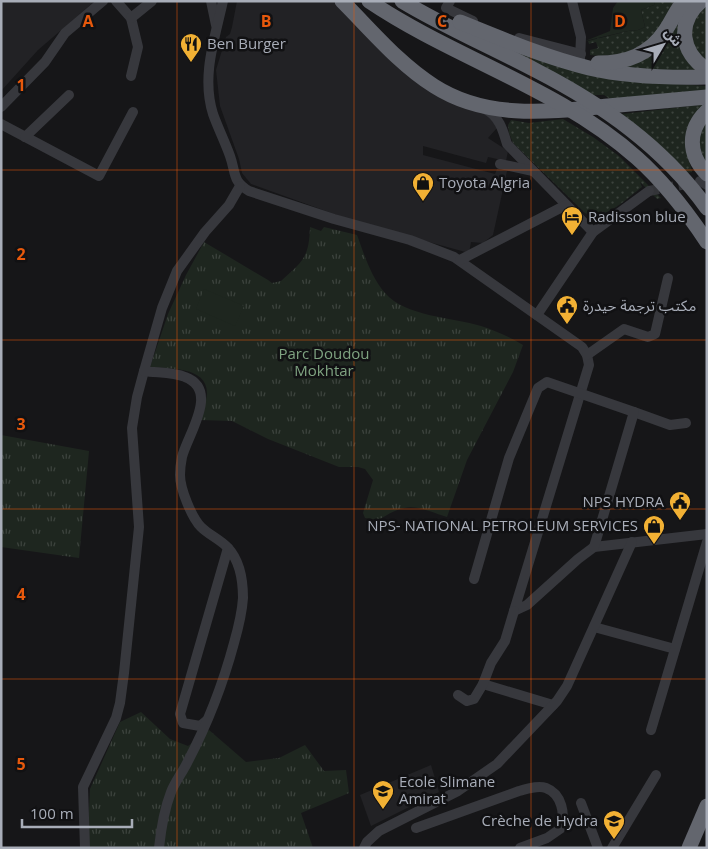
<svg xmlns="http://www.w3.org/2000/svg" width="708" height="849" viewBox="0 0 708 849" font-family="'Open Sans','Noto Sans Arabic',sans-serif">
  <defs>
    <pattern id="grass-dots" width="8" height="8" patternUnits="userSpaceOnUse" patternTransform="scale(1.25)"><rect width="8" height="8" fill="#1e261f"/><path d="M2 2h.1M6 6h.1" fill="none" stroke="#3c433d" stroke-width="1.8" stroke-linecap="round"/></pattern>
    <pattern id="park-tufts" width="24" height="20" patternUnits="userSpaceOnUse" patternTransform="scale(1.25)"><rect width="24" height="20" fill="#1e261f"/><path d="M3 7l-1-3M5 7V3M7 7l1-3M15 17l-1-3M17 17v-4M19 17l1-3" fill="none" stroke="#3c433d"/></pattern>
  </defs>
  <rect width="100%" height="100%" fill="#161618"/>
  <g fill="#222225">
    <polygon points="1,1 95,1 38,50 1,91"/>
    <polygon points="237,1 333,1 399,65 489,115 497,128 488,138 508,151 506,161 488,157 486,163 423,146 423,155 495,174 497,169 507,171 493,235 483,243 471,242 469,253 356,222 251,184 242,173 239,159 220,106 216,70 226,37 230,34 232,27"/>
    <polygon points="431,765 439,792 371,826 360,795"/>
  </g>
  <g fill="url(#grass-dots)">
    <polygon points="655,1 674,1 659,30 651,39 626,54 600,56 590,55 590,50 598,48 596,42 589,44 588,41 628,31 638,30 645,27 641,10 654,5"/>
    <polygon points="707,1 707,66 688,37 701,5"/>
    <polygon points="677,18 682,23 706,74 620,67"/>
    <polygon points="496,44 677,84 707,86 707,93 613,101 604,95 593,95"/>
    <polygon points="707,104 688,156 692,172 687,173 661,146 622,114"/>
    <path d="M563,119L593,137L619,156L661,198L657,199L640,182L642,187C627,198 605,222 585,213L513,143L509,133L508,125L511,120L529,123Z"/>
    <path d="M707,121V163C697,149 697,135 707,121Z"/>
  </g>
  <g fill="url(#park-tufts)">
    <path d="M310,227L321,231L324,227L357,235C364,254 371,277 385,293C406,317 452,317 481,326C496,331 510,337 523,345L513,372L467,460L447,517C416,507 409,500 379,520L365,518L363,513L373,480L365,469L358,467H339L268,439L232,421L200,420C203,412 206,403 207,394C208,366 169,369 150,367L168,314L186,275L204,242L268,280L272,283L281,281C303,261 309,258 310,227Z"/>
    <polygon points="1,435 89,451 79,558 1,547"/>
    <polygon points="141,712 170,739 188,746 209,730 246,762 279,758 305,745 324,771 346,770 349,793 301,813 313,848 87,848 90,789 120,722"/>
  </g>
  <g fill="#1e261f">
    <polygon points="618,1 655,1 654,5 641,10 645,27 638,30 628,31 585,41 610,31 613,8"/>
    <polygon points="204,289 244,306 235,326 196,309"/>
  </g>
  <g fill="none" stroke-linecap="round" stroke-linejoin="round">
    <polyline stroke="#333438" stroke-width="10" stroke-dasharray="10 5" stroke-linecap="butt" points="649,191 692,183"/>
    <g stroke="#37383d" stroke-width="10">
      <polyline points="116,1 131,18 138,47 131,76"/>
      <polyline points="211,1 216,25"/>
      <path d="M223,1C215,38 201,76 213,114C218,128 225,142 230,156C236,173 232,181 249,191L334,219L410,240L454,257L582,347L587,355L589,365L514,611L527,605L578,559L594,547L707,534"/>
      <polyline points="450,1 446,8 473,21"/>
      <polyline points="572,1 581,37 580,59"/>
      <polyline points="131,18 152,1"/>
      <polyline points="519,38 581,54"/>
      <polyline points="1,107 45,62 65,33 103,1"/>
      <path d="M485,109C499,116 503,130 507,144L593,232"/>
      <polyline points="1,124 99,176 133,112"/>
      <polyline points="25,137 69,95"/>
      <polyline points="500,164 533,171"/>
      <polyline points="700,181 707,185"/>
      <polyline points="460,260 566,205"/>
      <polyline points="537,315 593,232 649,191"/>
      <polyline points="587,355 624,329 648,337 655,334 668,278"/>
      <polyline points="634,412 670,425 686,423"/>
      <polyline points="474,579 509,458 538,388 547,382 634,412 594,547"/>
      <polyline points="594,627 675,649"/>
      <polyline points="483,684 553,705"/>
      <polyline points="458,695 467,701 474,699 483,684 491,663 505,641 514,611"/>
      <polyline points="206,721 200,726 183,723 180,714 228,548"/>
      <polyline points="651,730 707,542"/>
      <polyline points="581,803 598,848"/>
      <path d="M416,828L519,791C527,789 538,785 546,788C562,794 566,815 560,829L547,838L520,848"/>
      <polyline points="85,848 83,787 116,718 120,703 124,673 139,527 132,428 137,397 144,371"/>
      <path d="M159,848C161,829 164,810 171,792C175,782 182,773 187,763C207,725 223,684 234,643C238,629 242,613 243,598C243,582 240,561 228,548C221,540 209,535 201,527C192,518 180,489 180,475C180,470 181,462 182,457C188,434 220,390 185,377C173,372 157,373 144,371L162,308L177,271L205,232L229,205L240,186"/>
      <polyline points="364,848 367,842 379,831 458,791 497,764 557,701 567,686 632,542"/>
      <polyline points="612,848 656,775"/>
    </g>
    <g stroke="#63666e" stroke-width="15">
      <path d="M342,1C371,30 399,64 434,86C487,120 549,112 608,106C641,103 674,100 707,97"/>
      <path d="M369,1C455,59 559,88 637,158C664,182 687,212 707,242"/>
      <path d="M402,1C445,27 492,47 537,71C603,105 663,147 707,208"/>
      <path d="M701,1C676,23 681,52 707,70"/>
      <path d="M460,22C502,39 544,57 589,68C628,77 667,78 707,77"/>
      <path d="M598,63C626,63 649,55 665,31C672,21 676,10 684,1"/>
      <path d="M707,111C687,130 688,155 707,174"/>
      <polyline points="689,848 707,806"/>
    </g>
  </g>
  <path fill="none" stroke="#e8590c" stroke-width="1" stroke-opacity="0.55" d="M177,1V848M354,1V848M531,1V848M1,170H707M1,340H707M1,509H707M1,679H707"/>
  <defs>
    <g id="restaurant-pin" transform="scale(1.125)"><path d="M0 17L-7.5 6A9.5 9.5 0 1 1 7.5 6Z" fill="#f2b134" stroke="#111113"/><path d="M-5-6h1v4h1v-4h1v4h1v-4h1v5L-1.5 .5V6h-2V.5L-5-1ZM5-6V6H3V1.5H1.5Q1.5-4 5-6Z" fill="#111"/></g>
    <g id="shop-pin" transform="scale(1.125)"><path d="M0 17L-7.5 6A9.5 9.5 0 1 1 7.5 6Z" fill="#f2b134" stroke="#111113"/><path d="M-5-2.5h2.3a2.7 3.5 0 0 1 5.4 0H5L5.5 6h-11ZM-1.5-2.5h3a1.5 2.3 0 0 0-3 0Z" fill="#111"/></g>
    <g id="hotel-pin" transform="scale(1.125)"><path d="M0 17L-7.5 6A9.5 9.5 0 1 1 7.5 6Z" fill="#f2b134" stroke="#111113"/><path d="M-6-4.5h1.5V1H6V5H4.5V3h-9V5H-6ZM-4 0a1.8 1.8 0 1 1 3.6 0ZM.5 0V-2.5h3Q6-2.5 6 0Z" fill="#111"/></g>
    <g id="civic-pin" transform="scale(1.125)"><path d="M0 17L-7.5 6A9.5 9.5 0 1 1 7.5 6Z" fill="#f2b134" stroke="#111113"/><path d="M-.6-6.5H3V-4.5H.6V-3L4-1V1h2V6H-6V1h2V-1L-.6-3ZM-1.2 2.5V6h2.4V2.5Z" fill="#111"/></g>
    <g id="school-pin" transform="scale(1.125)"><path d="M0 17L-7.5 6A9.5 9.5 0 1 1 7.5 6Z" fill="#f2b134" stroke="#111113"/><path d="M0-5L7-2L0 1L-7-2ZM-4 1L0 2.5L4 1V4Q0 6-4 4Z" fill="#111"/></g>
  </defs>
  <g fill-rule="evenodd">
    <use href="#restaurant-pin" x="191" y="44"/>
    <use href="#shop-pin" x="423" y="183"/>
    <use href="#hotel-pin" x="572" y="217"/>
    <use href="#civic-pin" x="567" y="306"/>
    <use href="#civic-pin" x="680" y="502"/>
    <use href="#shop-pin" x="654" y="526"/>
    <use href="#school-pin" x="383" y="791"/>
    <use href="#school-pin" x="614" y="821"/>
  </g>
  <g text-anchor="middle" stroke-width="5" stroke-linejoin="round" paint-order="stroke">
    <g font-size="15" fill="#a8adb8" stroke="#111113" text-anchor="start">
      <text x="207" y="49">Ben Burger</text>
      <text x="439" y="188">Toyota Algria</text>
      <text x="588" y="222">Radisson blue</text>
      <text x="583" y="311">مكتب ترجمة حيدرة</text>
      <text x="664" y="507" text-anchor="end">NPS HYDRA</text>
      <text x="638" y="531" text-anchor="end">NPS- NATIONAL PETROLEUM SERVICES</text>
      <text x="399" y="787">Ecole Slimane<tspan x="399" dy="17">Amirat</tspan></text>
      <text x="598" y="826" text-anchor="end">Crèche de Hydra</text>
    </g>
    <g font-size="15" fill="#7fa381" stroke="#111113">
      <text x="324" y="359">Parc Doudou<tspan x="324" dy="17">Mokhtar</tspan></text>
    </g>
  </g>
  <g font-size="16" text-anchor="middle" font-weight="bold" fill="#e8590c" stroke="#111113" stroke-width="5" stroke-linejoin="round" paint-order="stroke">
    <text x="88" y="27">A</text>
    <text x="266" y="27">B</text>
    <text x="442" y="27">C</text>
    <text x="620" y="27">D</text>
    <text x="21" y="91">1</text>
    <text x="21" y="260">2</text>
    <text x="21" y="430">3</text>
    <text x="21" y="600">4</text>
    <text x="21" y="770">5</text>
  </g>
  <rect width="708" height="849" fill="none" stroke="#a8adb8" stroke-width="5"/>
  <g transform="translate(663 45) rotate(52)" stroke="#111113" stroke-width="4" paint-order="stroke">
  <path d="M0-4L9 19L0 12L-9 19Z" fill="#a8adb8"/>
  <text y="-8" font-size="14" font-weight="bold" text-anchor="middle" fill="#a8adb8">ش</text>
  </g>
  <path d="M22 819v8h110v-8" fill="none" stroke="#a8adb8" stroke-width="2.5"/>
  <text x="30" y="819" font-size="15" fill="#a8adb8" stroke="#111113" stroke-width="4" paint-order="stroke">100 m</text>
</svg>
